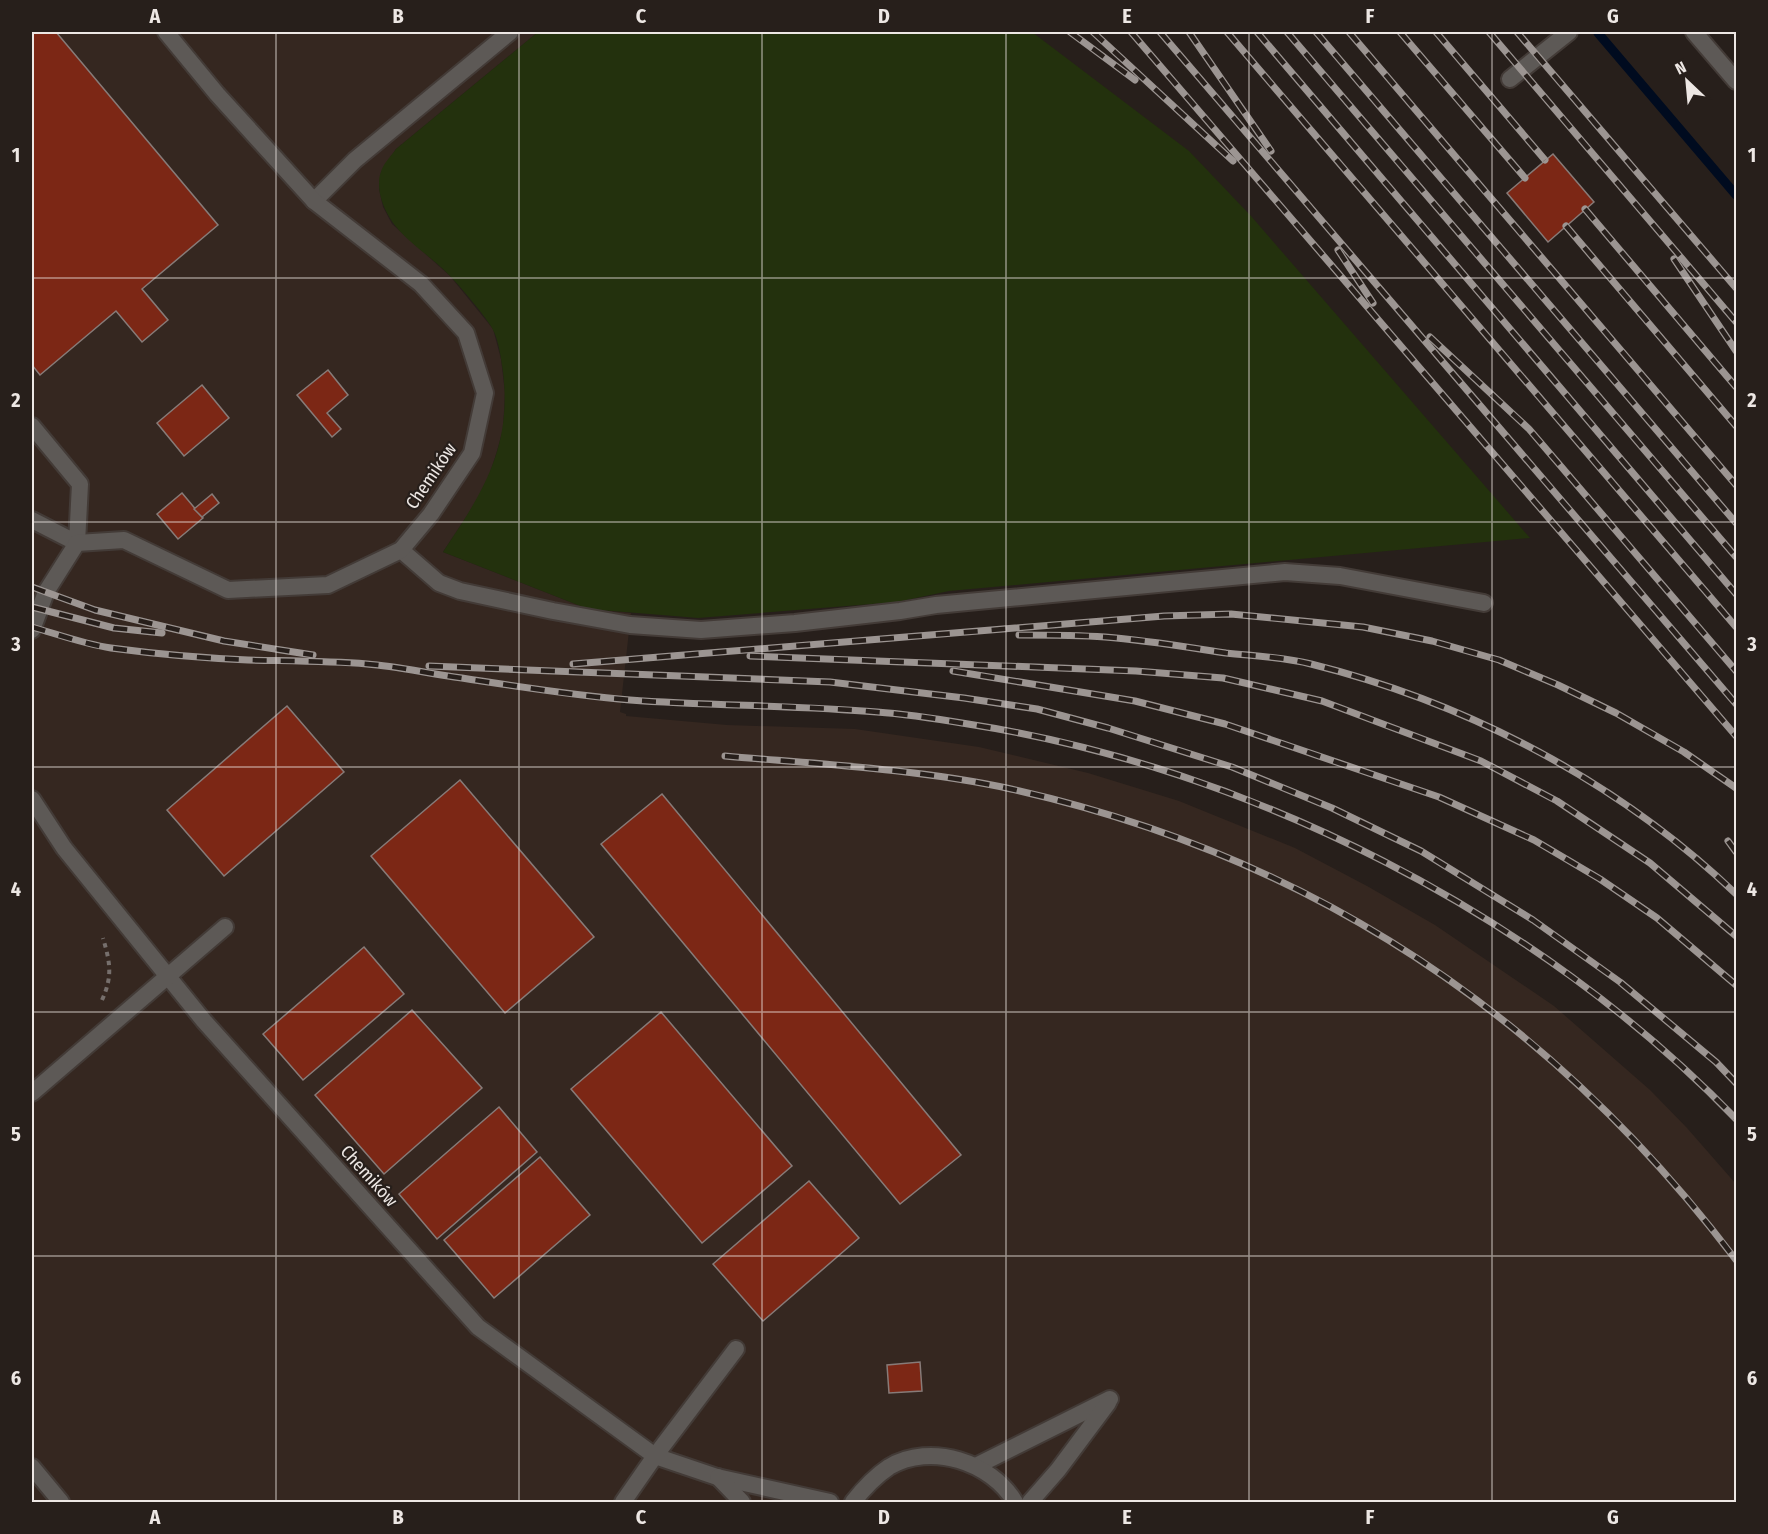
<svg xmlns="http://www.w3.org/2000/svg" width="1768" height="1534" viewBox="0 0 1768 1534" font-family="'Fira Sans Condensed',sans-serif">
  <rect width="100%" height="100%" fill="#271f1b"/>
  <polygon fill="#352720" points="32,32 538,32 396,149 381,172 379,189 383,207 392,224 450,276 493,329 501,359 505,393 503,429 497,451 489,476 474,505 443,552 588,609 631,613 620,712 626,714 626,716 727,725 855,729 979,747 1088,773 1179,801 1295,848 1367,886 1435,925 1554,1006 1650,1090 1687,1128 1736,1184 1736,1502 32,1502"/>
  <path fill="#23310d" d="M538,32H1032L1189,151L1251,216L1530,538L949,591L897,602L698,618L588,609L443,552C483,492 512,448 503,372C501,359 499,340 492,328C485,316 460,286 449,275C423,248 389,234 380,194C379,188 378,178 381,172C383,164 391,156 396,149Z"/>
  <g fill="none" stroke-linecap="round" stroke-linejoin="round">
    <polyline stroke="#000b1f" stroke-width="9" points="1598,33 1736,195"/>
  </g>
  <g fill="#7c2715" stroke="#877b78" stroke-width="1.5">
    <polygon points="32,32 56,32 218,225 142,289 168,320 142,342 116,311 40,375 32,365"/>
    <polygon points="1553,154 1594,202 1548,242 1507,193"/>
    <polygon points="328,370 348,395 327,413 341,429 332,437 297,395"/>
    <polygon points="202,385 229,418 184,456 157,423"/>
    <polygon points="182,493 203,518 178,539 157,514"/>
    <polygon points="212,494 219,503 202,517 194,509"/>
    <polygon points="287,706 344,772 224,876 167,810"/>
    <polygon points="460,780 594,937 505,1013 371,856"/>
    <polygon points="662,794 961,1155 900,1204 601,844"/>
    <polygon points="364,947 404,994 303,1080 263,1034"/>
    <polygon points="412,1010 482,1088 384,1174 315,1095"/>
    <polygon points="661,1012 792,1166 702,1243 571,1089"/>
    <polygon points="499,1107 537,1152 437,1239 399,1194"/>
    <polygon points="540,1157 590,1215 494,1298 444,1240"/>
    <polygon points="809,1181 859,1238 763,1321 713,1264"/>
    <polygon points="920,1362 922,1391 889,1393 887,1365"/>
  </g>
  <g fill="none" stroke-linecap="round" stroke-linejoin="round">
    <g stroke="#433b37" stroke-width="20">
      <g id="service">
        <polyline points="1510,79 1569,32"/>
        <polyline points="314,201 355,160 510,32"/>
        <polyline points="32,426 80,484 77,543 32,520"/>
        <polyline points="401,550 439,583 460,591 553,611 630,625 701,630 795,623 900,611 936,605 1285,572 1340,576 1484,603"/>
        <polyline points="32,630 46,592 77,543 124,540 228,590 328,585 401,550 431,514 472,453 485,393 466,333 421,284 314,201 217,94 166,32"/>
        <polyline points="32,799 64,848 204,1021 478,1327 655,1456 717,1477 830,1502"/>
        <polyline points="32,1093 225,927"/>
        <polyline points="976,1466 1110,1399"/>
        <polyline points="32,1467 61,1502"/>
        <polyline points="718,1477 742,1502"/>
        <polyline points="623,1502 655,1456 736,1349"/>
        <path d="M853,1502C864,1488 874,1477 889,1467C931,1442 991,1462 1015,1502"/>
        <polyline points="1030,1502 1058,1470 1108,1403"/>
      </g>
    </g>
    <g stroke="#433b37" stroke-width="20">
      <polyline id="minor" points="1694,32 1736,81"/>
    </g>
    <path stroke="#766f6c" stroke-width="4" stroke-dasharray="4.5 4.5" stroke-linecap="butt" d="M102,1000C113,976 110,962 103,938"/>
    <use href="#service" stroke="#5d5956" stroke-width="16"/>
    <use href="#minor" stroke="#5d5956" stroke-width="16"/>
    <g stroke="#9c9592" stroke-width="7">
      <g id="rail">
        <polyline points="1070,32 1135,80"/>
        <polyline points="1093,32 1233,161"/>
        <polyline points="1131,32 1736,736"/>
        <polyline points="1160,32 1736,704"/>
        <polyline points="1189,32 1271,151"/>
        <polyline points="1227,32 1736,627"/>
        <polyline points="1257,32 1736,594"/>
        <polyline points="1287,32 1736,557"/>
        <polyline points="1316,32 1736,523"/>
        <polyline points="1349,32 1736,485"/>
        <polyline points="1400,32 1525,178"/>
        <polyline points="1436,32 1545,160"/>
        <polyline points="1489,32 1736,322"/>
        <polyline points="1517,32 1736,288"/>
        <polyline points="1585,209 1736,387"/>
        <polyline points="1566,226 1736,426"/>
        <polyline points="1338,250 1373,303"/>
        <polyline points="1674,259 1736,351"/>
        <polyline points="1430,337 1529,429 1736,671"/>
        <polyline points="32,587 95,610 224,641 313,655"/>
        <polyline points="32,607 114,628 162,633"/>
        <path d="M32,627C57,634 84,644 111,648C156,654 203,658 248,660C288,661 328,661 367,664C394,666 421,672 448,676C509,685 569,695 630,700C712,706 795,705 877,712C907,714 938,719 968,724C1249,767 1539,915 1736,1119"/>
        <path d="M1019,635C1047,635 1076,635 1105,637C1145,640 1186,647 1226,653C1254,656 1284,657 1311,664C1468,703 1619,782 1736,894"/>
        <polyline points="750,656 1136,671 1223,678 1322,701 1481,761 1557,801 1650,863 1736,936"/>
        <polyline points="573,664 1164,616 1231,614 1363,627 1432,641 1499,660 1558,685 1616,713 1684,752 1736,788"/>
        <polyline points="429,666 830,682 964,698 1037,709 1108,728 1232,767 1332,808 1421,851 1533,920 1620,982 1716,1062 1736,1083"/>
        <polyline points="953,671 1135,701 1225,724 1439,797 1534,840 1600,879 1657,918 1736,985"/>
        <path d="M725,756C818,764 919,769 1011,789C1312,856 1551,1016 1736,1260"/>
        <polyline points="1728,841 1736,852"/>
      </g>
    </g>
    <use href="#rail" stroke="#271f1b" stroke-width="4.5" stroke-dasharray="14" stroke-linecap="butt"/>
  </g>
  <path fill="none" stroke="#ede7e4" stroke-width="1.5" stroke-opacity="0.55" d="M276,32V1502M519,32V1502M762,32V1502M1006,32V1502M1249,32V1502M1492,32V1502M32,278H1736M32,522H1736M32,767H1736M32,1012H1736M32,1256H1736"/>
  <g text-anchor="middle" stroke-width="4.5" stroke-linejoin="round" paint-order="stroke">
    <g font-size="18" fill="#ede7e4" stroke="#271f1b">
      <text transform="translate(431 476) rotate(-56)" y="6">Chemików</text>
      <text transform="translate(369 1176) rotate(48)" y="6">Chemików</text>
    </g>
  </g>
  <rect width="1768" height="1534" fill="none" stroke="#271f1b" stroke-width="66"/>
  <g transform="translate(1687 81) rotate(334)" stroke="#271f1b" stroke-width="4.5" paint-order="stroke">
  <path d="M0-4.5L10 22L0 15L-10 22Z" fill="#ede7e4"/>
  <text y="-9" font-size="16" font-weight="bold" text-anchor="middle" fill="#ede7e4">N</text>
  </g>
  <rect x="33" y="33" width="1702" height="1468" fill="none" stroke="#ede7e4" stroke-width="2"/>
  <g font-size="20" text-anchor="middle" font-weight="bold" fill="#ede7e4">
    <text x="155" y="23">A</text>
    <text x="398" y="23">B</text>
    <text x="641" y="23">C</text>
    <text x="884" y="23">D</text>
    <text x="1127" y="23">E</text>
    <text x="1370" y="23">F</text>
    <text x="1613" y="23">G</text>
    <text x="16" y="162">1</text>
    <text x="1752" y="162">1</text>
    <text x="16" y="407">2</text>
    <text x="1752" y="407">2</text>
    <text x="16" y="651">3</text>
    <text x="1752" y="651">3</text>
    <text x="16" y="896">4</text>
    <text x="1752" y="896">4</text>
    <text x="16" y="1141">5</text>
    <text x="1752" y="1141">5</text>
    <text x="16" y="1385">6</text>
    <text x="1752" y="1385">6</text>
    <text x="155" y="1524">A</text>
    <text x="398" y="1524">B</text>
    <text x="641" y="1524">C</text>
    <text x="884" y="1524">D</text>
    <text x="1127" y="1524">E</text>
    <text x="1370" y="1524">F</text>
    <text x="1613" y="1524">G</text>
  </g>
</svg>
